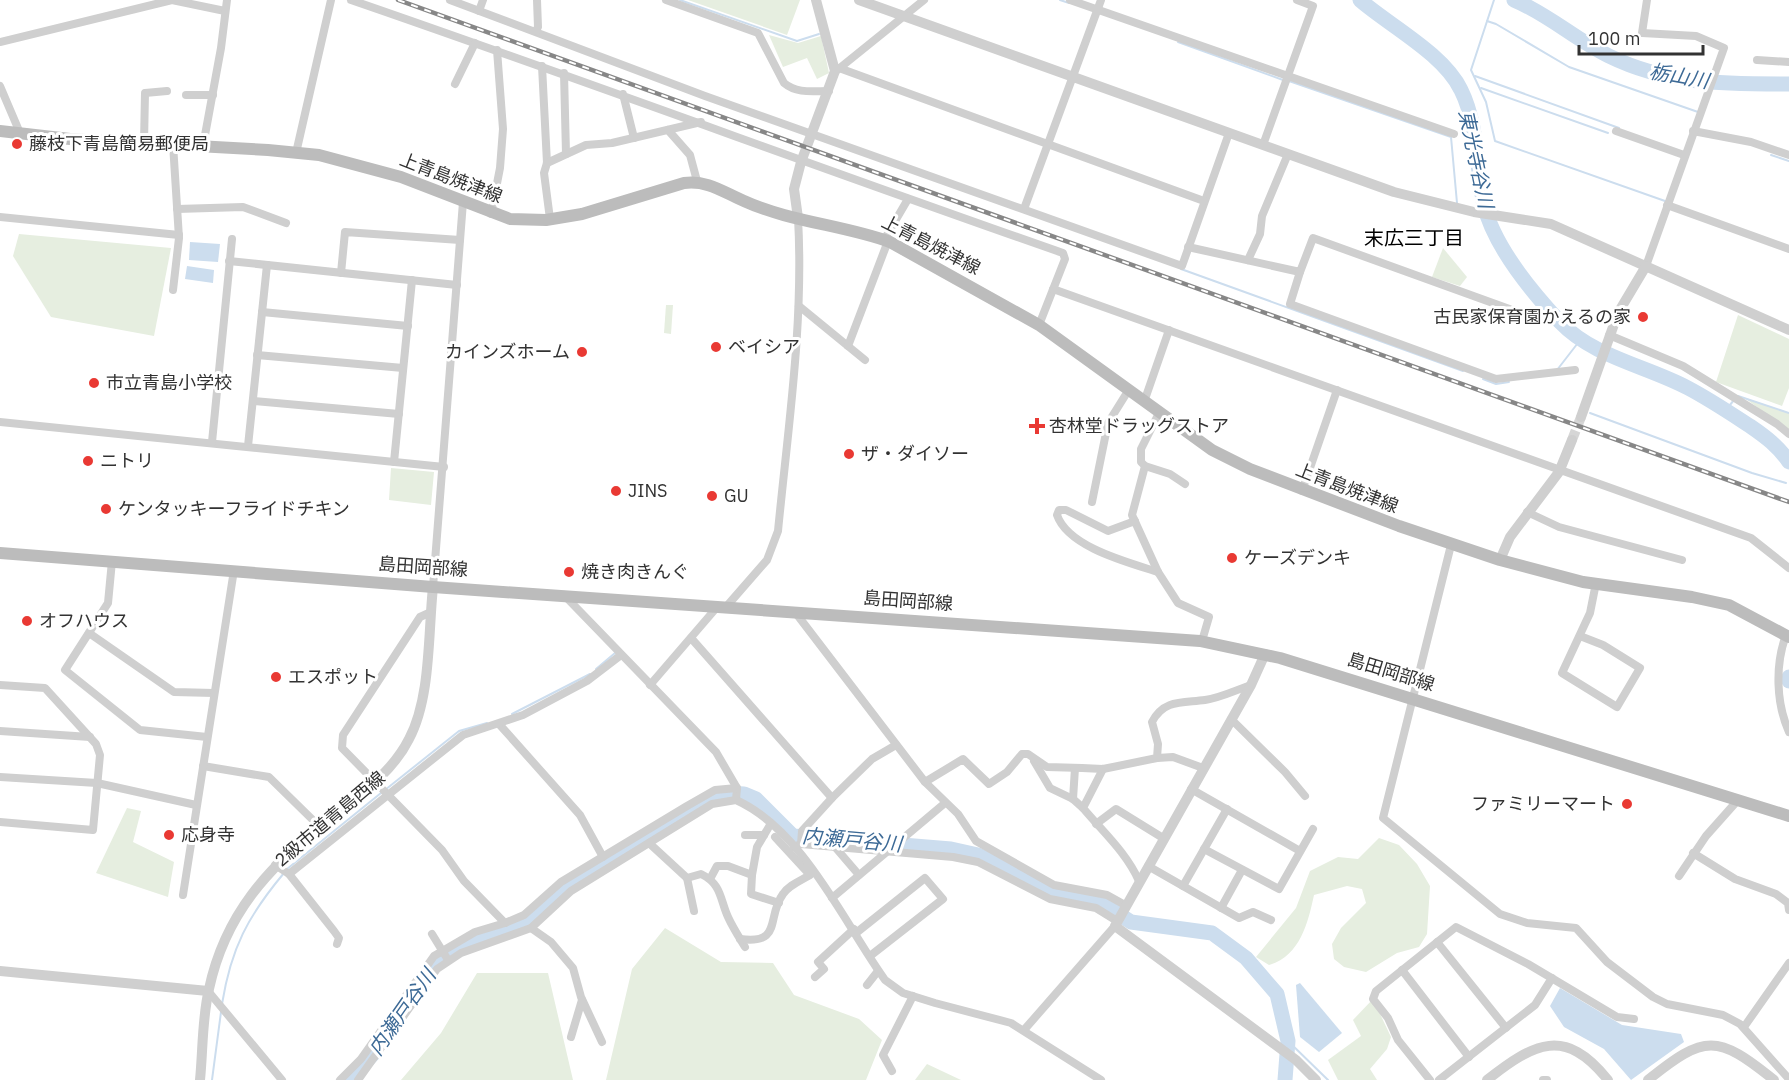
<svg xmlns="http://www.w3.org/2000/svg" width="1789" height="1080" viewBox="0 0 1789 1080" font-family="'IBM Plex Sans','Noto Sans JP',sans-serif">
  <rect width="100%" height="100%" fill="#fff"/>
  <g fill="#e6eee0">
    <polygon points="688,0 800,0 787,35"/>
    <polygon points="769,35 798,43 821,36 829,73 817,79 807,58 783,67"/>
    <polygon points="19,234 171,248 154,336 51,317 13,256"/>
    <polygon points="1443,248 1467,277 1460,286 1432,277"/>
    <polygon points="666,305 673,305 671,334 664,333"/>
    <polygon points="1738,315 1789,339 1789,388 1782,406 1716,382"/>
    <polygon points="1743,397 1789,413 1789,430"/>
    <polygon points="391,468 434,472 431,505 389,500"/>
    <polygon points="127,808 141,811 133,842 174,862 168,897 96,873"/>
    <path d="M1379,838L1399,845L1417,864L1430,886L1427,934L1419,947L1397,953L1366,972L1344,967L1334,959L1332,944L1341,928L1366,903L1362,889L1347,886L1314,895C1308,923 1300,956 1269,965L1256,957L1296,908L1310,871L1338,857L1358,859Z"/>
    <polygon points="665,928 721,962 773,963 794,995 859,1019 882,1040 866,1080 606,1080 632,969"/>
    <polygon points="477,973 548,973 573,1080 401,1080 441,1033"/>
    <polygon points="1373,999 1391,1037 1387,1049 1370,1069 1377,1080 1338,1080 1328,1060 1361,1036 1353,1020"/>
    <polygon points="927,1064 961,1080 915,1080"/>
  </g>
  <g fill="#cde">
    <polygon points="190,242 220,244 218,262 189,260"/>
    <polygon points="187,266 214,270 213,283 185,279"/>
    <polygon points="1300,983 1342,1033 1319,1052 1300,1037 1296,985"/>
    <polygon points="1560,988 1622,1025 1681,1034 1684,1042 1631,1080 1604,1049 1564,1027 1550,1006"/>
  </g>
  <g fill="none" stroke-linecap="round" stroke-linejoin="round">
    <g stroke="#cde" stroke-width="2">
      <polyline points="680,0 797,41 819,34"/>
      <polyline points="1060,0 1069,3"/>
      <polyline points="1494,0 1471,70 1486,102 1495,141 1665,201"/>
      <polyline points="1487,21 1496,24 1569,67 1698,112"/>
      <polyline points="1178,42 1283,80"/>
      <polyline points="1475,76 1619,128"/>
      <polyline points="1289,81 1451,137 1457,203"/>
      <polyline points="1481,88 1608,133"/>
      <polyline points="1771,155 1789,161"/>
      <polyline points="1181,269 1463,371"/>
      <polyline points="1557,370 1581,339"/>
      <polyline points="1483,379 1496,384 1509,382"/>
      <polyline points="1738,396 1789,413"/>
      <polyline points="1725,411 1734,400"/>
      <polyline points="1590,413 1752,473 1786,483"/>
      <polyline points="596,669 615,653"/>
      <polyline points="512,714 590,674"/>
      <polyline points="385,790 459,731 487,723"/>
      <polyline points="287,869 381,793"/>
      <path d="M222,1004C231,948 248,916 284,873"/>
      <polyline points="1288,1041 1328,1080"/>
      <polyline points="212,1080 221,1012"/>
    </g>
    <g stroke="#cde" stroke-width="15">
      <path d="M1360,0C1390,26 1444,54 1461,90C1478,124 1476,168 1484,205C1494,246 1532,292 1560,322C1593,357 1647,366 1688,388C1709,399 1730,413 1750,426C1766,437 1778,446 1789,462"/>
      <path d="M1514,0C1548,14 1576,40 1609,56C1668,85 1725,84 1789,84"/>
      <polyline points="1789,677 1789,681"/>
      <polyline points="389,1031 426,974 440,959 477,937 530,919 566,888 712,797 727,793 744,794 756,799 793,836 951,849 978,855 1061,895 1090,899 1105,905 1131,922 1212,933 1246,958 1277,994 1288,1041 1285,1080"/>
      <polyline points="349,1080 374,1053"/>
    </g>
    <polyline stroke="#d6d6d6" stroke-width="10" stroke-dasharray="10 5" stroke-linecap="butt" points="1572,440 1581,417"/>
    <g stroke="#cfcfcf" stroke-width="8">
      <path d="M351,0C589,82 825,170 1063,253L1065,259L1039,325"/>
      <polyline points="450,0 705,96 1182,266 1229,133"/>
      <path d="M666,0L758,33L784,83C797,94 813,91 829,91"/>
      <polyline points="1070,0 1454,134"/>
      <polyline points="479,11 483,0"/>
      <polyline points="536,31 538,27 537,0"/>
      <polyline points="0,42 172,0 225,11"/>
      <polyline points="1757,60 1789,62"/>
      <polyline points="542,66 547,163 544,173 550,219"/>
      <polyline points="839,68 1204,201"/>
      <polyline points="836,71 924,0"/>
      <polyline points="564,73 566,154"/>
      <polyline points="455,84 475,43"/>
      <polyline points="0,86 20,133"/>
      <polyline points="623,94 634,138"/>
      <polyline points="186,95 213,95"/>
      <polyline points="668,130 690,155 697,181"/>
      <polyline points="1616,131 1684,155"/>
      <polyline points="1693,131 1751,142 1789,155"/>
      <polyline points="144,143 145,93 167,91"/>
      <polyline points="1263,145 1313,6 1297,0"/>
      <polyline points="203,146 221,48 227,0"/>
      <polyline points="296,153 331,0"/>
      <polyline points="547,163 586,145 612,143 701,122"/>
      <polyline points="1667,205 1789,249"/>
      <polyline points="177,209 243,207 286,223"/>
      <polyline points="1024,209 1101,0"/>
      <polyline points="491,214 500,168 503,129 497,50"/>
      <polyline points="0,217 179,235"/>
      <polyline points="884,240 908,199"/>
      <polyline points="1188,247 1300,272 1313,238 1526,315"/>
      <polyline points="1248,260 1260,234 1262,216 1288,154"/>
      <polyline points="229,261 457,285"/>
      <polyline points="1646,266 1724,48 1696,36 1642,33 1647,0"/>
      <polyline points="1300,272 1290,304 1496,379 1575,370"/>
      <polyline points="341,273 345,232 460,240"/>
      <polyline points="1053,289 1751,538 1789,568"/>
      <polyline points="173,290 179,238 173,144"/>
      <polyline points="799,306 865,360"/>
      <polyline points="262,312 408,326"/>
      <polyline points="1609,335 1683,366 1777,424 1789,434"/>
      <polyline points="848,346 888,241"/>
      <polyline points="257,355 403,368"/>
      <polyline points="253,401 399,414"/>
      <polyline points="1144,402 1169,330"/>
      <polyline points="1159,413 1141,449 1141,462 1145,466 1132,515 1158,572 1178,603 1209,617 1202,641"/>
      <polyline points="0,422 444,467"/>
      <polyline points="212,442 232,239"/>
      <polyline points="248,446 267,265"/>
      <polyline points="394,462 412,280"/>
      <polyline points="1145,466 1170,474 1185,484"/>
      <polyline points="1302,491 1337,390"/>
      <polyline points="1092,502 1108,423 1128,391"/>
      <polyline points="1527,512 1559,527 1682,560"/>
      <path d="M1135,521L1108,531L1066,510H1059L1057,515C1068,547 1127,562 1158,572"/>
      <polyline points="1451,545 1383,818 1500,914 1527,923 1576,928 1607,962 1653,997 1667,1004 1723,1015 1740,1024 1789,1079"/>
      <polyline points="112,561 108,603 65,670 140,730 207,737"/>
      <polyline points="433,587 463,202"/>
      <polyline points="564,595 716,752 737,788 736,800"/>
      <path d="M726,607L767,560L778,531C788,428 804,322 798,218"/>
      <polyline points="431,612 420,617 343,735 342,748 442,850 464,881 505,923 524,915 561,882 687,806 715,790 737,788"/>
      <polyline points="795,612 925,782 958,814 976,841 1054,885 1107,895 1125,905"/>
      <polyline points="89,633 174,692 214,693"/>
      <path d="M1786,635C1775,665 1776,703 1789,732"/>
      <polyline points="1580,636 1603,645 1640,668 1617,707 1562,673 1590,613 1596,583"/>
      <polyline points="691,638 832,798"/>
      <polyline points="0,685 45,688 96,744 100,755 93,830 0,822"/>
      <polyline points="650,685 718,606"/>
      <polyline points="1231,719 1285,772 1305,796"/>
      <polyline points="499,724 580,815 603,857"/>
      <polyline points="0,731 90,737"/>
      <polyline points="1157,758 1173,757 1203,768"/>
      <polyline points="1034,761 1050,788 1073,799 1083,808"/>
      <polyline points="203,766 269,777 319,826"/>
      <path d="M1103,769L1083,808C1103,832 1126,852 1139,881"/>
      <polyline points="0,777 97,783 196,805"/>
      <path d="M925,782L963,759L989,784L1007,772L1022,754H1028L1047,767L1082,768L1103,769L1157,758L1158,744L1152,722C1164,699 1183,703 1205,700C1220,698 1236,690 1251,685"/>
      <polyline points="1191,789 1300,851"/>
      <polyline points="1073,799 1075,768"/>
      <polyline points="1096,824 1116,809 1163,838"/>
      <polyline points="745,835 764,835"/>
      <path d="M649,843L687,878L701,874C722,884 720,900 728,917C733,928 739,937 745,947"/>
      <polyline points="801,844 802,831 832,798 872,759 896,745"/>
      <polyline points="794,847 801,844 953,857 978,862 1050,899 1096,908 1117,921"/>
      <polyline points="835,847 859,875"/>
      <polyline points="1204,849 1279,889 1313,829"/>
      <polyline points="1693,853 1735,879 1776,894 1788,903 1789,910"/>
      <polyline points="275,865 289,874 334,931 339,938 337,944"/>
      <polyline points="1148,866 1239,918 1253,912 1271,920"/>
      <polyline points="289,874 463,735 523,715 587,681 621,655"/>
      <polyline points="752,875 751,894 779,903"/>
      <polyline points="1679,876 1706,836 1738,800"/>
      <polyline points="687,878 694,911"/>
      <polyline points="710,879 717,866 728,866 752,875 757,847 770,825"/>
      <polyline points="1183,886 1227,809"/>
      <polyline points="183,895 234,570"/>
      <polyline points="832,898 945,803"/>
      <polyline points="1221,908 1242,870"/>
      <polyline points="531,928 551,942 573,968 581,997 602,1042"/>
      <polyline points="856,933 925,878 943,899 870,956"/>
      <polyline points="432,934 448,960"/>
      <path d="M740,939C783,945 766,917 783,894C789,885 800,881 810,875L775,837"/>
      <polyline points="1437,942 1506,1028"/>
      <polyline points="1402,970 1469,1057"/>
      <polyline points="815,977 824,969 818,962 854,929"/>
      <polyline points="867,985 878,971"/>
      <polyline points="208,991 282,1080"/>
      <polyline points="1744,1027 1789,963"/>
      <polyline points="1024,1030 1115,926"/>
      <polyline points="571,1037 582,1000"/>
      <polyline points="892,1071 883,1055 913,996"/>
      <polyline points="340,1080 361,1059 434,956 475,932 505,923"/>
      <path d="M358,1080L437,969L461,953L531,928L571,891L712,804L736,800C803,830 844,923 885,980L903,993L935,1003L1011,1023L1101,1080"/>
      <polyline points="1430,1080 1398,1040 1388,1018 1373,999 1376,991 1456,927 1528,964 1617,1017 1634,1019"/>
      <polyline points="1439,1080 1535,1005 1552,978"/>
      <polyline points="1543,1080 1547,1080"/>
    </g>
    <g stroke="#cfcfcf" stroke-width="10">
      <polyline points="859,0 1394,192 1474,212 1551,224 1789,330"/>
      <polyline points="798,218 794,189 801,162 835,71 816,0"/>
      <polyline points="1581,417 1618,313 1646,266"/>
      <polyline points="1500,560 1510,537 1559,472 1572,440"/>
      <polyline points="1265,654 1251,685 1115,926 1296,1060 1316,1080"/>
      <polyline points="0,971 208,991"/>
      <path d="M200,1080C203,1050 202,1018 209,989C225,914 268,868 326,821C356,797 391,775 409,739C431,698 428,634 433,587"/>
      <path d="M1487,1080C1534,1043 1565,1026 1608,1080"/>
      <path d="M1648,1080C1705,1034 1717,1034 1774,1080"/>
    </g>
    <g stroke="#bcbcbc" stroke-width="12">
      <path d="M0,131L70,139L268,150L319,155L401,177L510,219L546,220L582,214L684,183C708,180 723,192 744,201C790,222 843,225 890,242L1039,325L1212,450L1250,469L1399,526L1500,560L1583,582L1692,597L1729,605L1789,637"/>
      <polyline points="0,553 433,587 1200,641 1280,658 1789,816"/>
    </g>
    <g stroke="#878787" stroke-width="4.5">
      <polyline id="rail" points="398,0 1789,502"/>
    </g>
    <use href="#rail" stroke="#fff" stroke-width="2" stroke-dasharray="7" stroke-linecap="butt"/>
  </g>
  <g fill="#e93933" stroke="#fff" stroke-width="2">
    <circle cx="17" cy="144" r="6"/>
    <circle cx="1643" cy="317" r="6"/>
    <circle cx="716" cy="347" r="6"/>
    <circle cx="582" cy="352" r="6"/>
    <circle cx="94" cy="383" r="6"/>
    <path d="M1034 417h6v6h6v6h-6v6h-6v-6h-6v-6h6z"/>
    <circle cx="849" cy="454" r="6"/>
    <circle cx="88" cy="461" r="6"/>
    <circle cx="616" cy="491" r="6"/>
    <circle cx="712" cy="496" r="6"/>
    <circle cx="106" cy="509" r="6"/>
    <circle cx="1232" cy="558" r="6"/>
    <circle cx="569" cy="572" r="6"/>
    <circle cx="27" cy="621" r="6"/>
    <circle cx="276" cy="677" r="6"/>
    <circle cx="1627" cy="804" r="6"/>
    <circle cx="169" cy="835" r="6"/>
  </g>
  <g text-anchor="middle" stroke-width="6" stroke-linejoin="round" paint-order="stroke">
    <g font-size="18" fill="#323232" stroke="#fff" text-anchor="start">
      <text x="29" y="150">藤枝下青島簡易郵便局</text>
      <text x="1631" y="323" text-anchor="end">古民家保育園かえるの家</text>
      <text x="728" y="353">ベイシア</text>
      <text x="570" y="358" text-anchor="end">カインズホーム</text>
      <text x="106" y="389">市立青島小学校</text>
      <text x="1049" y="432">杏林堂ドラッグストア</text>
      <text x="861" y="460">ザ・ダイソー</text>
      <text x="100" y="467">ニトリ</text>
      <text x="628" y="497">JINS</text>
      <text x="724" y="502">GU</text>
      <text x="118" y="515">ケンタッキーフライドチキン</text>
      <text x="1244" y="564">ケーズデンキ</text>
      <text x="581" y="578">焼き肉きんぐ</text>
      <text x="39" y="627">オフハウス</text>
      <text x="288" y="683">エスポット</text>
      <text x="1615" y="810" text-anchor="end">ファミリーマート</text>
      <text x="181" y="841">応身寺</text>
    </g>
    <g font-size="18" fill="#323232" stroke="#fff">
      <text transform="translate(451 178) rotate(21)" y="6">上青島焼津線</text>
      <text transform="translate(931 245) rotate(27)" y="6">上青島焼津線</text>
      <text transform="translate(1347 488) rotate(21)" y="6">上青島焼津線</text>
      <text transform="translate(423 567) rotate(4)" y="6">島田岡部線</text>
      <text transform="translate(908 601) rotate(4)" y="6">島田岡部線</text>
      <text transform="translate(1391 672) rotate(17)" y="6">島田岡部線</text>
      <text transform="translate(330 819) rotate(-40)" y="6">2級市道青島西線</text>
    </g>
    <g font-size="20" font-style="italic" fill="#3d6a96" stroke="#fff">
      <text transform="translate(1679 76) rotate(10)" y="7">栃山川</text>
      <text transform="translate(1476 159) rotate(78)" y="7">東光寺谷川</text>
      <text transform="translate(852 840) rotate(5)" y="7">内瀬戸谷川</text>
      <text transform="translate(402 1012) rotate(-55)" y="7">内瀬戸谷川</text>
    </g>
    <g font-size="20" fill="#000" stroke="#fff">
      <text x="1414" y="245">末広三丁目</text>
    </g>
  </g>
  <path d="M1579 45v9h124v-9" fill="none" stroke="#323232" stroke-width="3"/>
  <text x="1588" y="45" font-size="18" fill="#323232" stroke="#ffffff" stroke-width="4.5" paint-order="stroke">100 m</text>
</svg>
